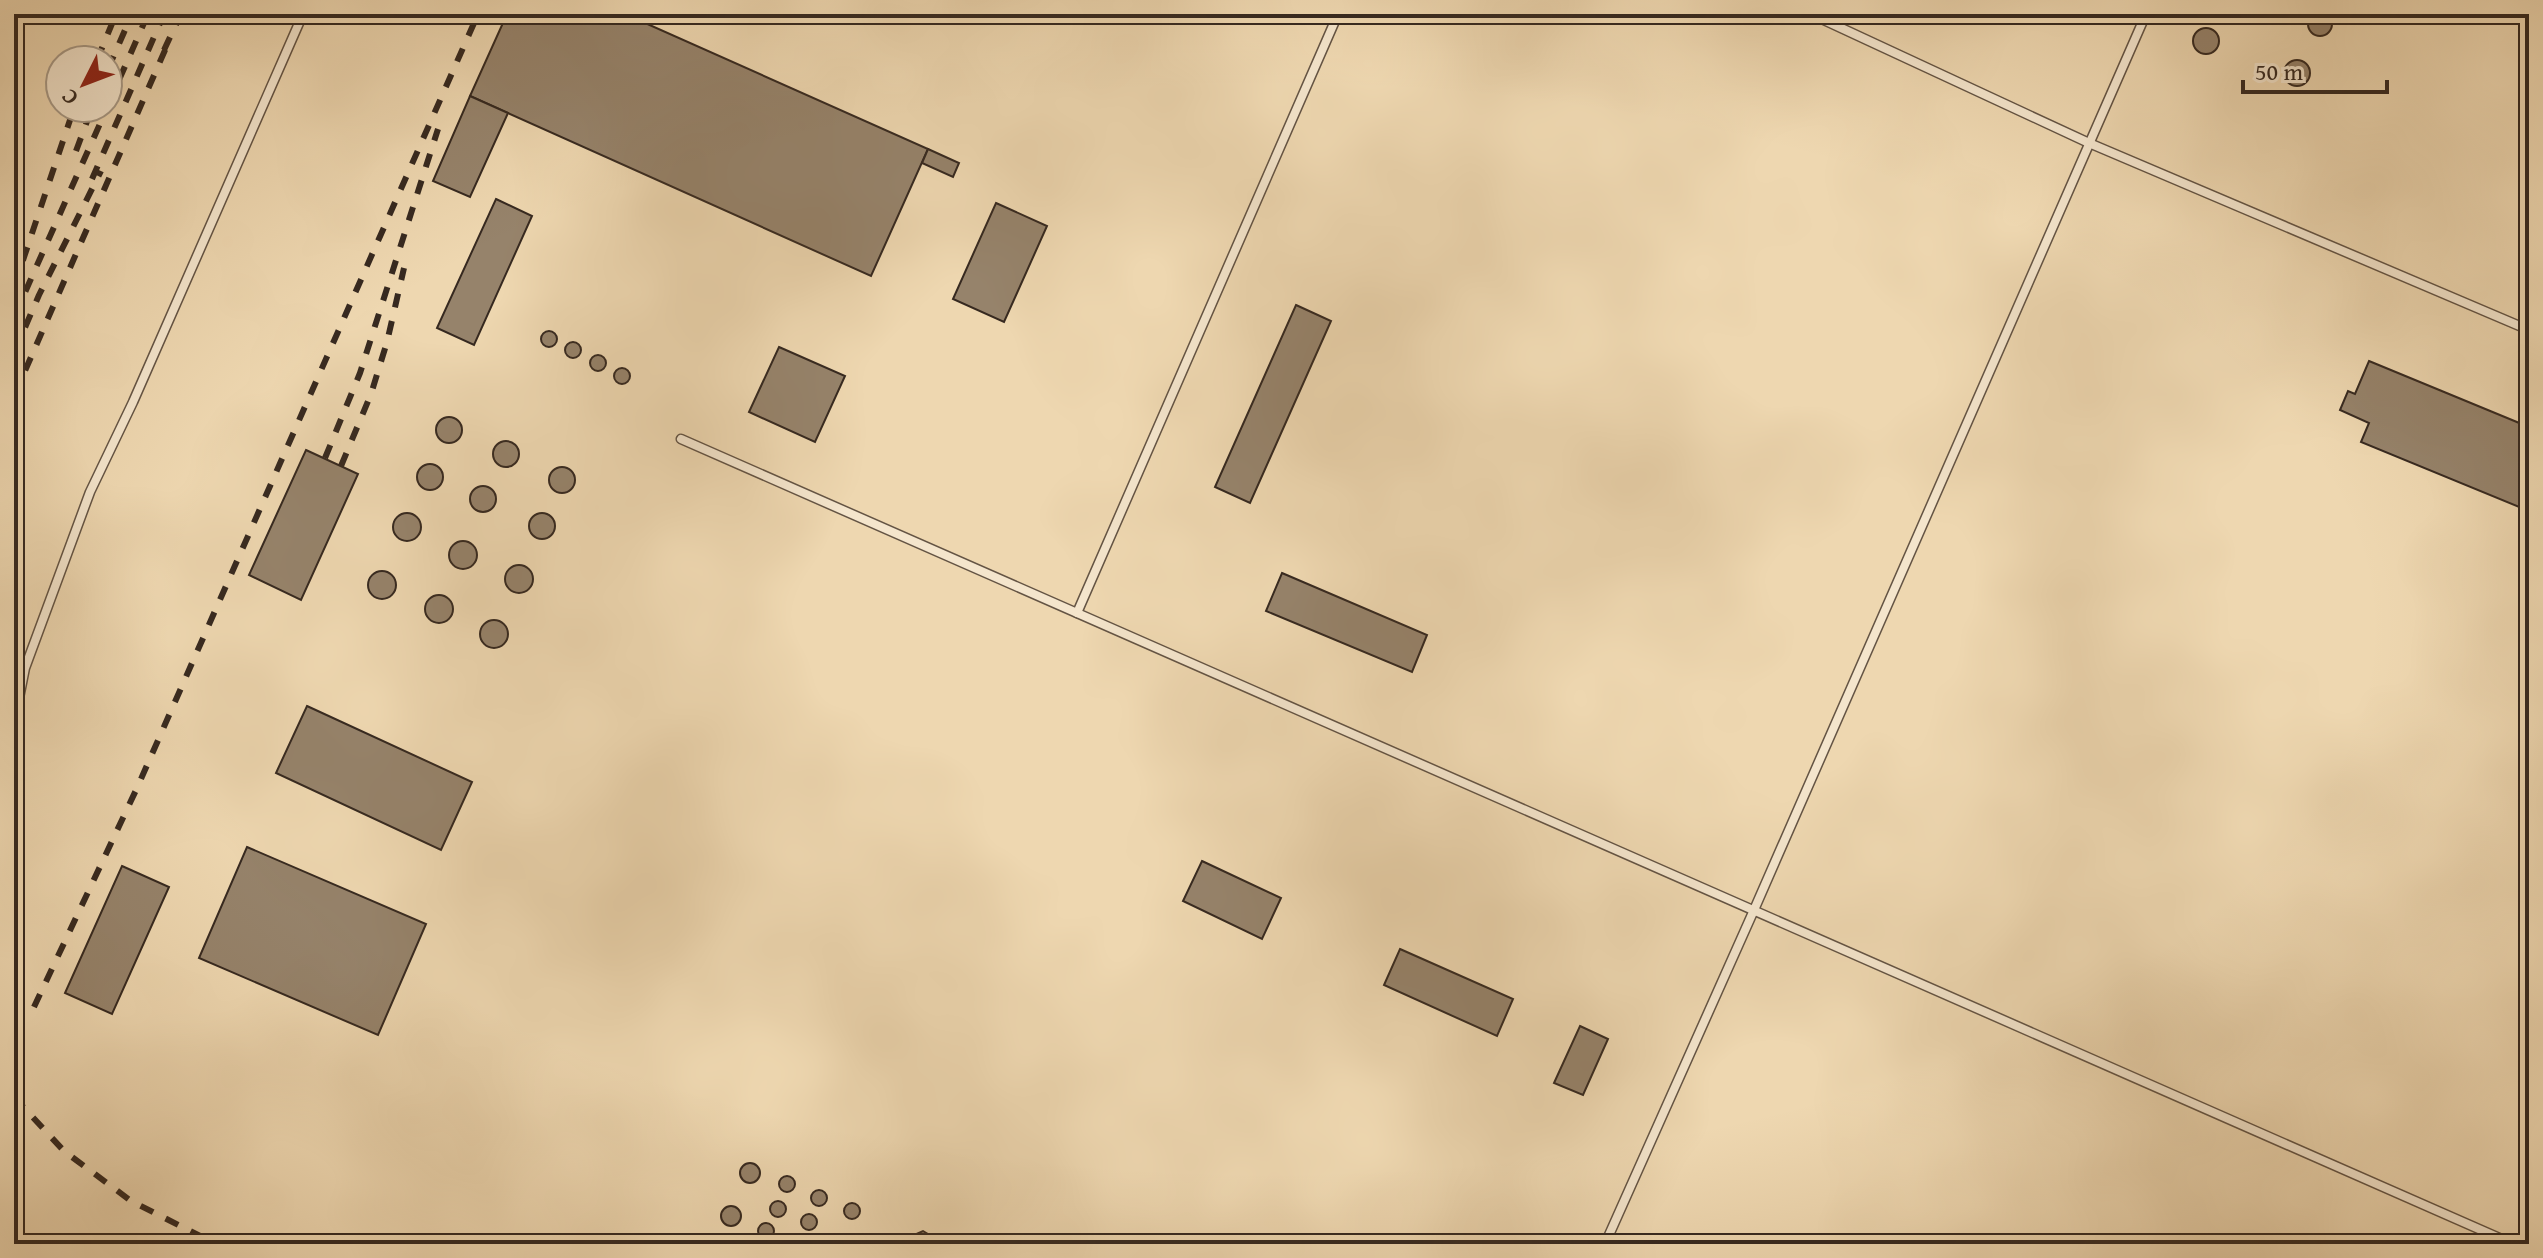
<svg xmlns="http://www.w3.org/2000/svg" width="2543" height="1258" viewBox="0 0 2543 1258" font-family="'Gentium Book Plus',serif">
  <rect width="100%" height="100%" fill="#eed7b0"/>
  <filter id="stains"><feTurbulence type="fractalNoise" baseFrequency=".0025" numOctaves="4"/><feColorMatrix values="0 0 0 0 .2 0 0 0 0 .09 0 0 0 0 .02 0 0 0 .5 -.17"/></filter>
  <radialGradient id="worn" r=".72"><stop offset=".6" stop-color="#630" stop-opacity="0"/><stop offset="1" stop-color="#630" stop-opacity=".3"/></radialGradient>
  <g fill="#96836b" stroke="#362920" stroke-width="2">
    <circle cx="2320" cy="24" r="12"/>
    <polygon points="507,14 625,14 928,149 871,276 470,96"/>
    <circle cx="2206" cy="41" r="13"/>
    <circle cx="2297" cy="73" r="13"/>
    <polygon points="470,96 508,113 470,197 433,181"/>
    <polygon points="928,149 959,163 953,177 922,163"/>
    <polygon points="496,199 532,216 474,345 437,328"/>
    <polygon points="996,203 1047,226 1004,322 953,299"/>
    <polygon points="1296,305 1331,321 1250,503 1215,487"/>
    <circle cx="549" cy="339" r="8"/>
    <circle cx="573" cy="350" r="8"/>
    <polygon points="779,347 845,376 815,442 749,412"/>
    <circle cx="598" cy="363" r="8"/>
    <polygon points="2369,361 2529,427 2529,511 2361,442 2369,423 2340,410 2348,391 2355,394"/>
    <circle cx="622" cy="376" r="8"/>
    <circle cx="449" cy="430" r="13"/>
    <circle cx="506" cy="454" r="13"/>
    <polygon points="306,450 358,474 301,600 249,575"/>
    <circle cx="430" cy="477" r="13"/>
    <circle cx="562" cy="480" r="13"/>
    <circle cx="483" cy="499" r="13"/>
    <circle cx="542" cy="526" r="13"/>
    <circle cx="407" cy="527" r="14"/>
    <circle cx="463" cy="555" r="14"/>
    <circle cx="519" cy="579" r="14"/>
    <circle cx="382" cy="585" r="14"/>
    <polygon points="1282,573 1427,635 1412,672 1266,611"/>
    <circle cx="439" cy="609" r="14"/>
    <circle cx="494" cy="634" r="14"/>
    <polygon points="307,706 472,782 441,850 276,773"/>
    <polygon points="247,847 426,924 378,1035 199,958"/>
    <polygon points="1202,861 1281,898 1262,939 1183,901"/>
    <polygon points="122,866 169,887 112,1014 65,993"/>
    <polygon points="1400,949 1513,999 1497,1036 1384,985"/>
    <polygon points="1580,1026 1608,1039 1583,1095 1554,1083"/>
    <circle cx="750" cy="1173" r="10"/>
    <circle cx="787" cy="1184" r="8"/>
    <circle cx="819" cy="1198" r="8"/>
    <circle cx="778" cy="1209" r="8"/>
    <circle cx="852" cy="1211" r="8"/>
    <circle cx="731" cy="1216" r="10"/>
    <circle cx="809" cy="1222" r="8"/>
    <circle cx="766" cy="1231" r="8"/>
    <polygon points="923,1231 933,1237 934,1244 911,1244 914,1235"/>
  </g>
  <g fill="none" stroke-linecap="round" stroke-linejoin="round">
    <g stroke="#645444" stroke-width="11">
      <g id="lane">
        <polyline points="1811,14 2089,143 2529,330"/>
        <polyline points="681,439 2513,1244"/>
        <polyline points="1077,613 1338,14"/>
        <polyline points="14,723 25,668 90,492 133,402 303,14"/>
        <polyline points="1605,1244 1754,910 2146,14"/>
      </g>
    </g>
    <use href="#lane" stroke="#f4e5cc" stroke-width="8"/>
    <g stroke="#362920" stroke-width="6" stroke-dasharray="14 14" stroke-linecap="butt">
      <polyline points="164,50 181,14"/>
      <polyline points="97,60 116,14"/>
      <polyline points="108,69 132,14"/>
      <polyline points="108,105 148,14"/>
      <polyline points="76,151 92,108"/>
      <polyline points="92,179 164,14"/>
      <polyline points="14,287 74,108"/>
      <polyline points="14,317 107,108"/>
      <polyline points="14,353 39,295 101,171"/>
      <polyline points="14,396 169,41"/>
      <polyline points="325,458 360,373 438,129"/>
      <polyline points="341,466 371,394 387,342 404,268"/>
      <polyline points="34,1007 137,788 478,14"/>
      <polyline points="14,1097 64,1151 131,1201 216,1244"/>
    </g>
  </g>
  <rect width="2543" height="1258" fill="none" stroke="#eed7b0" stroke-width="48"/>
  <rect x="16" y="16" width="2511" height="1226" fill="none" stroke="#362920" stroke-width="4"/>
  <rect x="24" y="24" width="2495" height="1210" fill="none" stroke="#362920" stroke-width="2"/>
  <g transform="translate(84 84) rotate(228)"><circle r="38" fill="#f4e5cc" stroke="#a89a87" stroke-width="2"/>
  <path d="M0-6L14 30L0 20L-14 30Z" fill="#8f2418"/>
  <text y="-12" font-size="22" font-weight="bold" text-anchor="middle" fill="#362920">С</text>
  </g>
  <path d="M2243 80v12h144v-12" fill="none" stroke="#362920" stroke-width="4"/>
  <text x="2255" y="80" font-size="24" fill="#362920" stroke="#f4e5cc" stroke-width="6" paint-order="stroke">50 m</text>
  <rect width="100%" height="100%" filter="url(#stains)"/>
  <rect width="100%" height="100%" fill="url(#worn)"/>
</svg>
